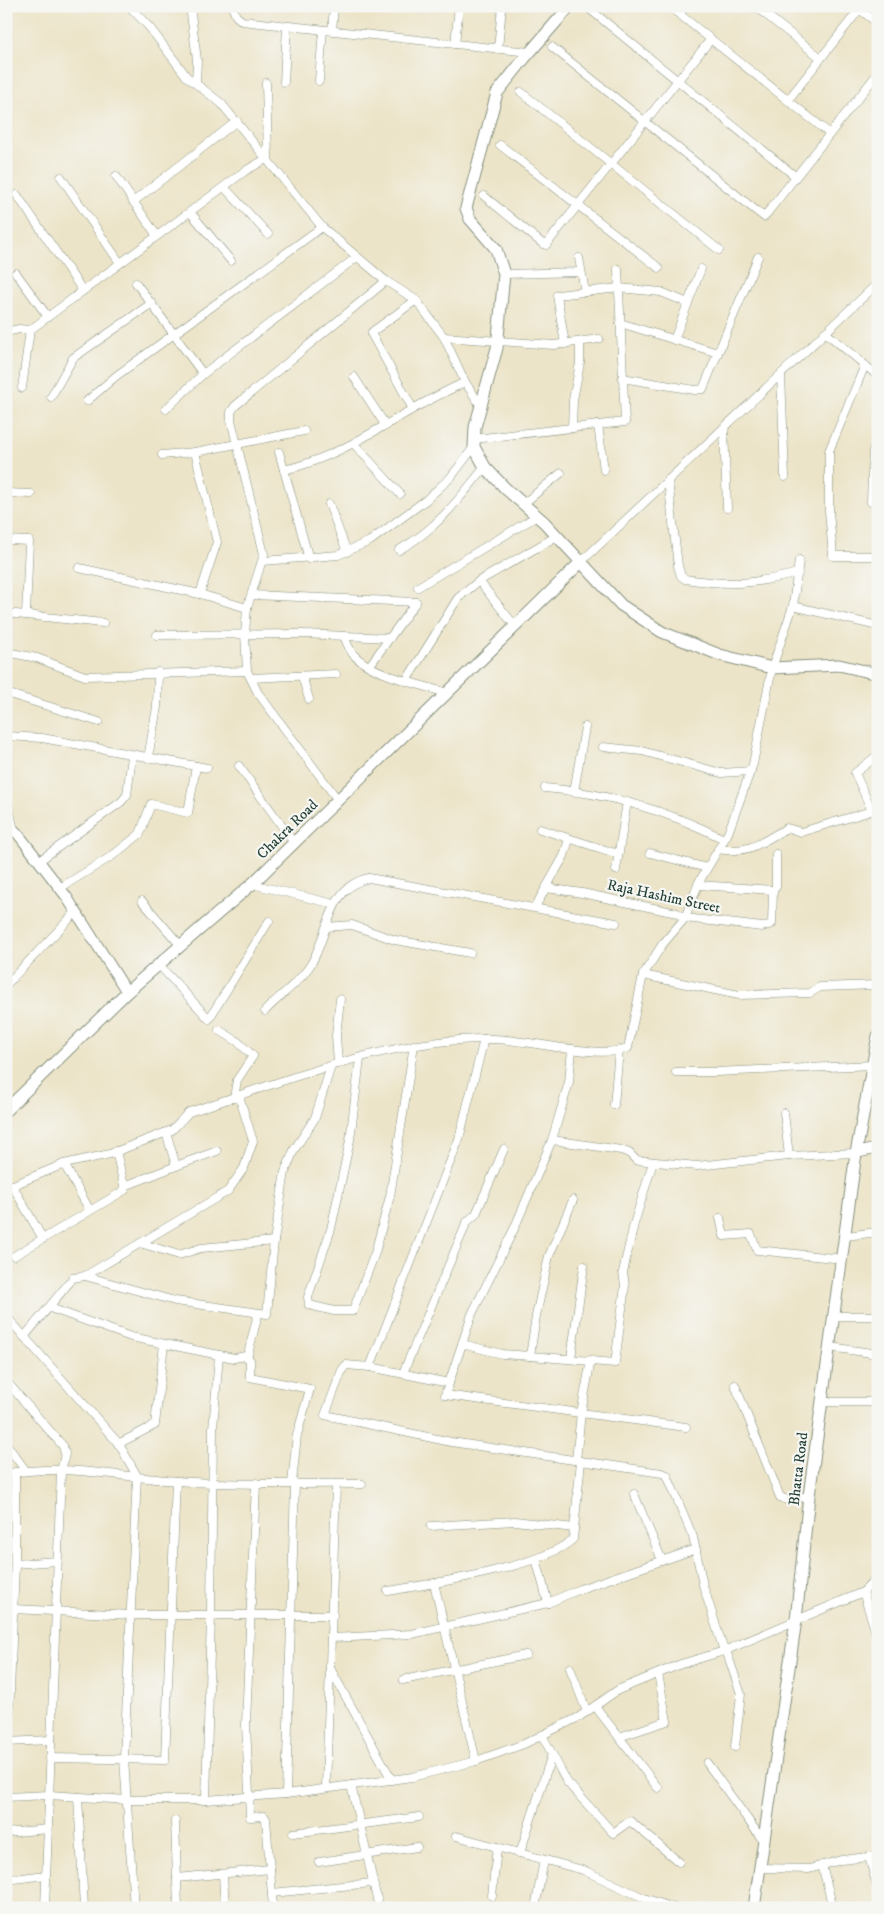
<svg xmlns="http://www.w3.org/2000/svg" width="884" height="1914" viewBox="0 0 884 1914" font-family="'IM FELL DW Pica',serif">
  <rect width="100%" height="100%" fill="#f6f6f2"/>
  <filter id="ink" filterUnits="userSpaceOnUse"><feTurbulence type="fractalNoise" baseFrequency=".02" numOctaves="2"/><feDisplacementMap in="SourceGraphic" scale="10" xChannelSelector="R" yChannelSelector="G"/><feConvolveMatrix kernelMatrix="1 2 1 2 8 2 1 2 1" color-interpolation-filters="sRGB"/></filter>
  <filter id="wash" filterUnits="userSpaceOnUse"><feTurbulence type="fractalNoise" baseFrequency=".0096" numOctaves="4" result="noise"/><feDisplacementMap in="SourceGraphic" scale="20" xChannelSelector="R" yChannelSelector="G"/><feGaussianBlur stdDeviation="1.12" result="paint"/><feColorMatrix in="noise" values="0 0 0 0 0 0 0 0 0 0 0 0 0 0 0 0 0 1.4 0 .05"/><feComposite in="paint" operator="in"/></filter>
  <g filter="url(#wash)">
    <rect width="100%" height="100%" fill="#ece4c8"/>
  </g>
  <g filter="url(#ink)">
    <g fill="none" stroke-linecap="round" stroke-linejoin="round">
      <g stroke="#86907e" stroke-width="9">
        <g id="minor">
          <polyline points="129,6 150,28 187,77 221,103 322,227 386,281 416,300 444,337 465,382 481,406"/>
          <polyline points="190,6 197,60 196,83"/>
          <polyline points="232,6 236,16 242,21 529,52"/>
          <polyline points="669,6 829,133"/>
          <polyline points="755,6 821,58"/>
          <polyline points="587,7 795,176"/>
          <polyline points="859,9 878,23"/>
          <polyline points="679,14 685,6"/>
          <polyline points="332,31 334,6"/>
          <polyline points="455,44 459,6"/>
          <polyline points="552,47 764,217 878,73"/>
          <polyline points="498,49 502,6"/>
          <polyline points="319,81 323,30"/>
          <polyline points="284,82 287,26"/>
          <polyline points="521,92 719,250"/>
          <polyline points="788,100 862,6"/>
          <polyline points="500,145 659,268"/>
          <polyline points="116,176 157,236"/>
          <polyline points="61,177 120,263"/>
          <polyline points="224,187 268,234"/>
          <polyline points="17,195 83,291"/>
          <polyline points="484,196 543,244 546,245 711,39"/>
          <polyline points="133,202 237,121"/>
          <polyline points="190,212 231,261"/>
          <polyline points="579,258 585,292"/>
          <polyline points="16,273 48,317"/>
          <polyline points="504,274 581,272"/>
          <polyline points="136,283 203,374"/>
          <polyline points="620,323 718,353"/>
          <polyline points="6,332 19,329 30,330"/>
          <polyline points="825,332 878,376"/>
          <polyline points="444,337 554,345 599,339"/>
          <polyline points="674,340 701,269"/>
          <polyline points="565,344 557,295 619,288 661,292 688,303"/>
          <polyline points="865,365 829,451 829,511 833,556 878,556"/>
          <polyline points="781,375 785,477"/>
          <polyline points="354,377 386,426"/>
          <polyline points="622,378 695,390 703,389 758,257"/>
          <polyline points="22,388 30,330 245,171 268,158 266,83"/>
          <polyline points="51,397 73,358 152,303"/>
          <polyline points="87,401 116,376 322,227"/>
          <polyline points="166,409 203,374 357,257"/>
          <polyline points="413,409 372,335 372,332 416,300"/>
          <polyline points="598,425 604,470"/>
          <polyline points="572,428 573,400 580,363 580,342"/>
          <polyline points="724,428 727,508"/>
          <polyline points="474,439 625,422 618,269"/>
          <polyline points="354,444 400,494"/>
          <polyline points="195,452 217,542 200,594"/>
          <polyline points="279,452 309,559"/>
          <polyline points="162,455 195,452 304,431"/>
          <path d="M284,470C332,459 371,433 413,409C430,399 447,391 465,382"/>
          <path d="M668,480L678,566L681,576L685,579C731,586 754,584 798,573"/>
          <polyline points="6,493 31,494"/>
          <polyline points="871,502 873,451 878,439"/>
          <polyline points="329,504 347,552"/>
          <polyline points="523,504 561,473"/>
          <polyline points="6,540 29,541 26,615"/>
          <path d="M399,550C437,529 458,500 485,467"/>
          <polyline points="263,561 338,555 370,541 426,500 451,477 474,447"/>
          <polyline points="582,561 878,283"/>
          <polyline points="79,568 200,594 247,608"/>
          <polyline points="479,581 515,626"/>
          <polyline points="418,587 537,516"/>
          <polyline points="252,595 416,602"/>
          <polyline points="793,606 878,626"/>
          <polyline points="6,613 103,623"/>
          <polyline points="157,635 303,634 390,638"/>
          <path d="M344,636C346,641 349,649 353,654C370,674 422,685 447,693"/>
          <polyline points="6,652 37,658 85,676 247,671"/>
          <polyline points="370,665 416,602"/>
          <polyline points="302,676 309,699"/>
          <polyline points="251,678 336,674"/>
          <polyline points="406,681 458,598 479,581 557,536"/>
          <polyline points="6,693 99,722"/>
          <polyline points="6,736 42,738 207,768"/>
          <polyline points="603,747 642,751 721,773 751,771"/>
          <polyline points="148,758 157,707 158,672"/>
          <polyline points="239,766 294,843"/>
          <path d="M545,788C607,793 668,811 724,839"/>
          <polyline points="574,792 585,727"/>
          <polyline points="6,797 14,830"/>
          <polyline points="338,800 258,693 247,671 245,634 247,608 264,554 231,420 231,412 235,406 386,281"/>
          <polyline points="872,811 855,773 878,755"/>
          <polyline points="540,829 618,854"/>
          <path d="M718,849C750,854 760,843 787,828L801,832L878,809"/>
          <polyline points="650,853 707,868"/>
          <polyline points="39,861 121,802 127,795 132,756"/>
          <polyline points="616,870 627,802"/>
          <polyline points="252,884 334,904"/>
          <polyline points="698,885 773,890"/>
          <polyline points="60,888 112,856 140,834 151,804 188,813 196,766"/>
          <polyline points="546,888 582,893 677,913 685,918 762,927 772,924 773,890 776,887 776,854"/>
          <polyline points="142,901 181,946"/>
          <polyline points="535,907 564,856 569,839"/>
          <polyline points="327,927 352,925 395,940 470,953"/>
          <polyline points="159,965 209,1019 269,921"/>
          <polyline points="643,975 739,995 810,993 820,987 878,985"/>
          <polyline points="6,985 76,912"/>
          <path d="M265,1011C280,995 300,982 311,964C329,934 328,886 369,878L616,923"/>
          <polyline points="219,1030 237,1041 253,1056 237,1080 234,1098"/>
          <polyline points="572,1049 569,1082 552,1140 514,1229 472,1314 445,1395 686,1427"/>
          <polyline points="360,1059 350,1140 331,1229 308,1297 309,1305 334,1311 353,1311 354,1308 375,1253 390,1196 414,1045"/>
          <polyline points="338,1064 336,1036 340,999"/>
          <polyline points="676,1072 716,1072 873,1065"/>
          <polyline points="614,1105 619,1050"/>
          <polyline points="784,1113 789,1156"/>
          <polyline points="552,1140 621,1150 629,1153 636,1160 697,1166 789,1156 856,1153"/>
          <polyline points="64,1164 89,1209"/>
          <polyline points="176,1166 217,1151"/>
          <polyline points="12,1185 43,1239"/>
          <polyline points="125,1186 176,1166 166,1132"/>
          <path d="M6,1188L64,1164L110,1154L172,1130L189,1112C286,1081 390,1037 493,1039C526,1039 602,1060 628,1048L643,975L662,945L685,918L699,882L728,833L753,764L772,668L793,606L799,560"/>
          <polyline points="573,1200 549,1256 536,1316 530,1356 615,1363 625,1286 623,1272 634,1224 653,1162"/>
          <polyline points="720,1218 724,1236 751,1234 757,1250 843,1259"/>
          <polyline points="846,1236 878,1232"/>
          <polyline points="140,1243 179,1255 201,1248 274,1241"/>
          <polyline points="14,1256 125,1190 116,1151"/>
          <polyline points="85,1276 175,1301 267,1314 274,1241 285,1172 294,1150 315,1118 331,1066"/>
          <polyline points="50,1308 131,1337 234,1358 246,1356 248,1354 258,1314"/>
          <polyline points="6,1316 119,1444 137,1476 124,1759 134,1908"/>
          <polyline points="834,1316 878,1316"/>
          <polyline points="24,1337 73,1278 85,1276 228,1191 244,1168 253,1141 239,1096"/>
          <polyline points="462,1344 502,1354 530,1356"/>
          <polyline points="830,1347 878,1354"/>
          <polyline points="246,1356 250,1360 250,1377 310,1389 297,1435 292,1483"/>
          <polyline points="571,1358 584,1266"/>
          <polyline points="370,1367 346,1365 342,1370 325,1415 451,1442 662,1473 667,1475 693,1537 703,1585 724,1651"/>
          <polyline points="403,1373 467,1222 476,1214 504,1149"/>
          <polyline points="6,1381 63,1446 65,1454 61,1471 45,1908"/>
          <polyline points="449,1383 370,1367 459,1139 484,1039"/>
          <polyline points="735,1385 780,1497 787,1500 809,1496"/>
          <polyline points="822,1402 878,1402"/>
          <polyline points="6,1444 26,1471"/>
          <polyline points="118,1444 155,1425 164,1344"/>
          <polyline points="576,1460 581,1413 591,1360"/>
          <path d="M6,1474C62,1463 121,1477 176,1481C238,1486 301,1483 362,1484"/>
          <polyline points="256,1483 246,1724 250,1817 264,1816 266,1819 273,1908"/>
          <polyline points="634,1494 662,1560"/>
          <polyline points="431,1526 515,1521 574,1528"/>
          <polyline points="536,1559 548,1603"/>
          <polyline points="15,1564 57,1561"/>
          <polyline points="434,1583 476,1761"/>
          <path d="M388,1591C432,1584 543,1567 573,1539L581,1461"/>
          <polyline points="863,1592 878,1639"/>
          <polyline points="14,1609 131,1615 333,1615"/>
          <polyline points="332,1638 412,1634 548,1603 580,1589 696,1549"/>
          <polyline points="726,1650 741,1694 735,1747"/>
          <polyline points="570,1668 587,1712"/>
          <polyline points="331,1670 392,1780"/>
          <polyline points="403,1680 526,1655"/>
          <polyline points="595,1706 658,1788"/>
          <polyline points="542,1735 567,1782 613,1833 630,1821 679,1862"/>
          <polyline points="619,1737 667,1721 658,1674"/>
          <polyline points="6,1742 51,1740"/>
          <polyline points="8,1742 15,1564 15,1472"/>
          <polyline points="50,1758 165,1760 176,1481"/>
          <polyline points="707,1763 764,1842"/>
          <polyline points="351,1785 379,1908"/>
          <polyline points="326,1788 336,1484"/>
          <polyline points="286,1794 295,1483"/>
          <polyline points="6,1797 49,1795 128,1800 206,1800 286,1794 412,1777 476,1761 524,1744 579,1717 618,1690 681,1664 724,1651 863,1592 878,1577"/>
          <polyline points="78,1797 84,1908"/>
          <polyline points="206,1800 211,1615 213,1428 219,1355"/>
          <polyline points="175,1821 178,1908"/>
          <polyline points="6,1833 48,1829"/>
          <polyline points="293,1833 419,1817"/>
          <polyline points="456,1836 583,1870 644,1898 674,1908"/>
          <polyline points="520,1853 552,1754"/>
          <polyline points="869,1857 878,1889"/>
          <polyline points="319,1862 417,1847"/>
          <polyline points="822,1865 833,1908"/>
          <polyline points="761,1868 809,1869 841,1860 878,1856"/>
          <polyline points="223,1875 225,1908"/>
          <polyline points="177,1878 270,1869"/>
          <polyline points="6,1880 46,1875"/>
          <polyline points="272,1893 372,1883"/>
          <polyline points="492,1896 497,1847"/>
          <polyline points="536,1903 544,1860"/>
        </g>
      </g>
      <g stroke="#86907e" stroke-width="12">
        <g id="tertiary">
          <polyline points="6,829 14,830 18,834 66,896 127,992"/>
          <polyline points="856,1153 878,1148"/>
        </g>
      </g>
      <g stroke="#86907e" stroke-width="13">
        <g id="secondary">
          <polyline points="570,6 524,59 497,93 466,208 470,219 496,249 504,274 497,348 475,427 474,447 485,467 506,489 544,522 621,605 662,632 720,655 772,668 839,665 878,674"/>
          <polyline points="6,1110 127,992 252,884 582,561"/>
          <polyline points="754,1908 796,1620 809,1496 856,1153 878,1036"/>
        </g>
      </g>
      <use href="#minor" stroke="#fff" stroke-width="8"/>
      <use href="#tertiary" stroke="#fff" stroke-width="10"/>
      <use href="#secondary" stroke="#fff" stroke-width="11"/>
    </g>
  </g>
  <g text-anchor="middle" stroke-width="4.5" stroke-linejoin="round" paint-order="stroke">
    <g font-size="15" fill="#1f3d34" stroke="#f6f6f2">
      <text transform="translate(287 829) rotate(-44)" y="5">Chakra Road</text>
      <text transform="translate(664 896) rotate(12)" y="5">Raja Hashim Street</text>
      <text transform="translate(798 1469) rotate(-83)" y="5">Bhatta Road</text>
    </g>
  </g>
  <rect width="884" height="1914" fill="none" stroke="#f6f6f2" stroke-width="25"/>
</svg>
